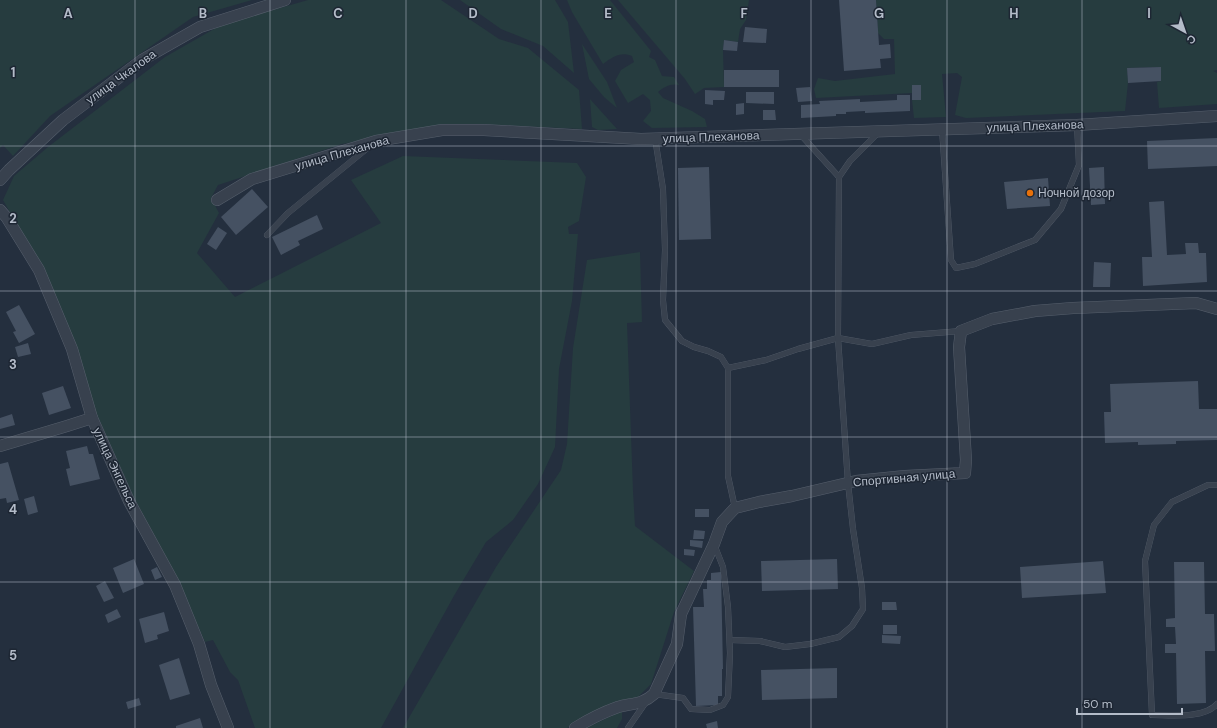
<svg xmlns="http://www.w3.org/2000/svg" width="1217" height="728" viewBox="0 0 1217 728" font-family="'DM Sans',sans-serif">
  <rect width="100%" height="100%" fill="#242f3e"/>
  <g fill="#263c3f">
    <polygon points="0,0 252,0 193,17 50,116 13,156 3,145 0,148"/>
    <polygon points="308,0 441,0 499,39 528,48 579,90 582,129 478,124 427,128 342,144 218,185 211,198 219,213 197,253 235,297 381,223 351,180 403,156 577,163 586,177 579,221 568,227 569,234 578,234 572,301 559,369 555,447 538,484 513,520 486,542 455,594 381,728 255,728 238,680 230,672 213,640 205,642 173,570 132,494 98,417 47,278 3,200 14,176 48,147 165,57 221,25"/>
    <polygon points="460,0 555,0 568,22 574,73 543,46 501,29"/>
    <path d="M567,0H610L651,51L649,57L655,60L662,76L674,77L679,85C671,83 664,87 658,92L663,98L692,111L705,119L707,127L652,128L643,121L651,111L650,100L643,94L628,103L615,81L621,70L634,62L632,56C621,51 612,57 603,64L572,12Z"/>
    <polygon points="618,0 749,0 746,20 740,29 738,42 724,40 723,50 724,87 704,88 695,94 685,79"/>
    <polygon points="876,0 1217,0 1217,70 1213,71 1217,73 1217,104 1159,108 1157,82 1161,81 1161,67 1127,68 1128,83 1125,111 966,118 955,115 962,77 957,73 942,74 946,117 914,118 912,100 921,100 921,85 912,85 912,93 816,98 814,89 818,78 835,81 895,74 894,39 884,39 878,33"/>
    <polygon points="582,44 607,82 617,108 604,97 589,79"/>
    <polygon points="590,99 617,129 598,130 592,127"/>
    <polygon points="640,252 642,322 627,323 633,491 635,526 694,571 674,612 651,684 638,697 587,716 567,728 403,728 496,567 561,470 567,444 573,348 587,260"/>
    <polygon points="622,711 622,719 617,728 586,728"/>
  </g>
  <g fill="#455162">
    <polygon points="839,0 876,0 879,45 890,44 891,58 880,59 881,68 844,71"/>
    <polygon points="745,27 767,29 766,43 743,42"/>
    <polygon points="724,40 738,42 737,51 723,50"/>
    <polygon points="1161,67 1161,81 1128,83 1127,68"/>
    <rect x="724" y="70" width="55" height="17"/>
    <rect x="912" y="85" width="9" height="15"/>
    <polygon points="810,87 812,101 798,102 796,88"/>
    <polygon points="705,90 725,91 724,100 713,100 713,105 705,104"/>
    <polygon points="746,92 774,92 774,104 746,103"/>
    <polygon points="897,95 910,95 910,111 865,113 865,111 846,112 846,114 836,114 836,116 801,118 801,105 820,104 819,101 860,99 860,102 897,100"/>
    <polygon points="744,103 744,114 736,115 736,104"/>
    <polygon points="763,110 775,110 776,120 763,120"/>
    <polygon points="1217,138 1217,166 1148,169 1147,141"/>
    <polygon points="709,167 711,239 679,240 678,168"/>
    <polygon points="1104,167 1105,204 1091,205 1089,168"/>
    <polygon points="1048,178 1050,206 1007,209 1004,182"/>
    <polygon points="252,189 268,207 236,235 221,217"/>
    <polygon points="1164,201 1167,255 1186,254 1185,243 1198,243 1199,253 1206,253 1207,282 1143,286 1142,257 1152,257 1149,202"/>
    <polygon points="317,215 323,229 298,241 300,245 281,255 272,237"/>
    <polygon points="218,227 227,233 216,250 207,244"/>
    <polygon points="1094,262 1111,263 1110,287 1093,287"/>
    <polygon points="19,305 35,334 19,343 13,332 16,331 6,312"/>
    <polygon points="28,343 31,354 18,357 15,347"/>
    <polygon points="1198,381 1199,409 1217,409 1217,440 1176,441 1176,444 1138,445 1138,442 1105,443 1104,412 1111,412 1110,384"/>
    <polygon points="63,386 71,408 49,415 42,393"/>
    <polygon points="12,414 15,425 0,429 0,418"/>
    <polygon points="87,446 89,454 93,454 100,479 70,486 66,469 70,468 66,451"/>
    <polygon points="8,462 19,500 7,503 6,498 0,499 0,464"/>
    <polygon points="34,496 38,512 28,515 24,499"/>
    <rect x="695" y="509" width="14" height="8"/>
    <polygon points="694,530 705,531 704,539 693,539"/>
    <polygon points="690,540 703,541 702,548 690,546"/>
    <polygon points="684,549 695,550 694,556 684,555"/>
    <polygon points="134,559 144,584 123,593 113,568"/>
    <polygon points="837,559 838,589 762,591 761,561"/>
    <polygon points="1103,561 1106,593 1022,598 1020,567"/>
    <polygon points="1174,562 1204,562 1205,614 1214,614 1215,651 1205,651 1206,703 1177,704 1176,653 1165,653 1165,644 1176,644 1175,627 1166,627 1166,619 1175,618"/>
    <polygon points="157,567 162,577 155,580 151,570"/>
    <polygon points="721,572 723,669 722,669 722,696 718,696 718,705 696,706 693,607 704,607 703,589 707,589 707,580 711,580 711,573"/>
    <polygon points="105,581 114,598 104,602 96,586"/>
    <polygon points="882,602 896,602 897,610 882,610"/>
    <polygon points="117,609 121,617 108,623 105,615"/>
    <polygon points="164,612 169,631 157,635 158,639 145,643 139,619"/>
    <rect x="883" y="625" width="14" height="9"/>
    <polygon points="882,635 901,636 900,644 882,643"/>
    <polygon points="179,658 190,694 170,700 159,665"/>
    <polygon points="837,668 837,698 762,700 761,670"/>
    <polygon points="139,698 141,705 128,709 126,702"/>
    <polygon points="200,718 203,728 176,728 176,726"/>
    <polygon points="717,721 718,728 707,728 706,724"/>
  </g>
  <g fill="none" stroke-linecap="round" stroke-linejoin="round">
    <g stroke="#565f6c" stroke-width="6">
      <g id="service">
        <polyline points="942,129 951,260 956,268 975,264 1035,240 1061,209 1079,165 1077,125"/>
        <polyline points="655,138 663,189 665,250 663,300 665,320 682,341 694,347 708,351 721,357 728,368 728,476 735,508"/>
        <polyline points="839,177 850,161 878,133"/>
        <polyline points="267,235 288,213 370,146"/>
        <polyline points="728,368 766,360 798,349 838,338 872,344 911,335 961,331"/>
        <path d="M1217,485H1208L1172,502L1154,525L1145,561L1152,715C1171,715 1204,719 1217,704"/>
        <polyline points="730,640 760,641 785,647 810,644 839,637 852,626 863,609 862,588 853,529 848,483 838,338 839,177 800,134"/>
        <polyline points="654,694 683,698 691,709 710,710 723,705 728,697 730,653 728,607 723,567 714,544"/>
        <polyline points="628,728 646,702"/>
      </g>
    </g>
    <g stroke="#565f6c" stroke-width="12">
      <g id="minor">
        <polyline points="0,180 9,170 63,120 142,60 200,27 285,0"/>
        <polyline points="217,200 252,179 376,141 442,130 484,130 641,139 1077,125 1217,116"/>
        <polyline points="0,210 7,218 39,270 72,349 92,418 129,501 175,585 199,644 211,685 228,728"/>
        <polyline points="0,446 67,426 92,418"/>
        <path d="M575,728C588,720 604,712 618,707C632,703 642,705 654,694L677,644L681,614L714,544L722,522L735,508L759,502L792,496L856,481L905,476L965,473L966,460L959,347L961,331L992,319L1035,311L1073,308L1196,303L1217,309"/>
      </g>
    </g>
    <use href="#service" stroke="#38414e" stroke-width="5.5"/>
    <use href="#minor" stroke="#38414e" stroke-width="11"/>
  </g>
  <path fill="none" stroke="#b4bcc9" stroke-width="1" stroke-opacity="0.55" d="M135,0V728M270,0V728M406,0V728M541,0V728M676,0V728M811,0V728M947,0V728M1082,0V728M0,146H1217M0,291H1217M0,437H1217M0,582H1217"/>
  <circle fill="#e8710a" stroke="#1d2633" stroke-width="1.5" cx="1030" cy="193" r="4"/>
  <g text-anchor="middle" stroke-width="3" stroke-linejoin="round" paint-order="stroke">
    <g font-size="12" fill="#b4bcc9" stroke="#1d2633">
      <text transform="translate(121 77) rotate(-36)" y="4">улица Чкалова</text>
      <text transform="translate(1035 126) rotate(-2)" y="4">улица Плеханова</text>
      <text transform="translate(711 137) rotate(-2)" y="4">улица Плеханова</text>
      <text transform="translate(342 153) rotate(-16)" y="4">улица Плеханова</text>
      <text transform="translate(115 468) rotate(65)" y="4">улица Энгельса</text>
      <text transform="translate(904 478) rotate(-5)" y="4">Спортивная улица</text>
    </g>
    <g font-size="12" fill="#b4bcc9" stroke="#1d2633" text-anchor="start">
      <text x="1038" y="197">Ночной дозор</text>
    </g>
  </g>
  <g font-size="13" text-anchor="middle" font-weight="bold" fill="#b4bcc9" stroke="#1d2633" stroke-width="3" stroke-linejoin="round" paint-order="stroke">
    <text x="68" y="18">A</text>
    <text x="203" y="18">B</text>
    <text x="338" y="18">C</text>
    <text x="473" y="18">D</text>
    <text x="608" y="18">E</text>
    <text x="744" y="18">F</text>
    <text x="879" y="18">G</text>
    <text x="1014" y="18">H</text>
    <text x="1149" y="18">I</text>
    <text x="13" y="77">1</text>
    <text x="13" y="223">2</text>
    <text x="13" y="369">3</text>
    <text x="13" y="514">4</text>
    <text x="13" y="660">5</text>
  </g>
  <g transform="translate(1185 32) rotate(140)" stroke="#1d2633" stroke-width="3" paint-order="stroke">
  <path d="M0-3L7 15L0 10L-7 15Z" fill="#b4bcc9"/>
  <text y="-6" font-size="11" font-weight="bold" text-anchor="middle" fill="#b4bcc9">С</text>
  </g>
  <path d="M1077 708v6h105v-6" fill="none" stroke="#b4bcc9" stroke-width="2"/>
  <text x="1083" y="708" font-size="12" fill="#b4bcc9" stroke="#1d2633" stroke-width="3" paint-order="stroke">50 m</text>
</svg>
